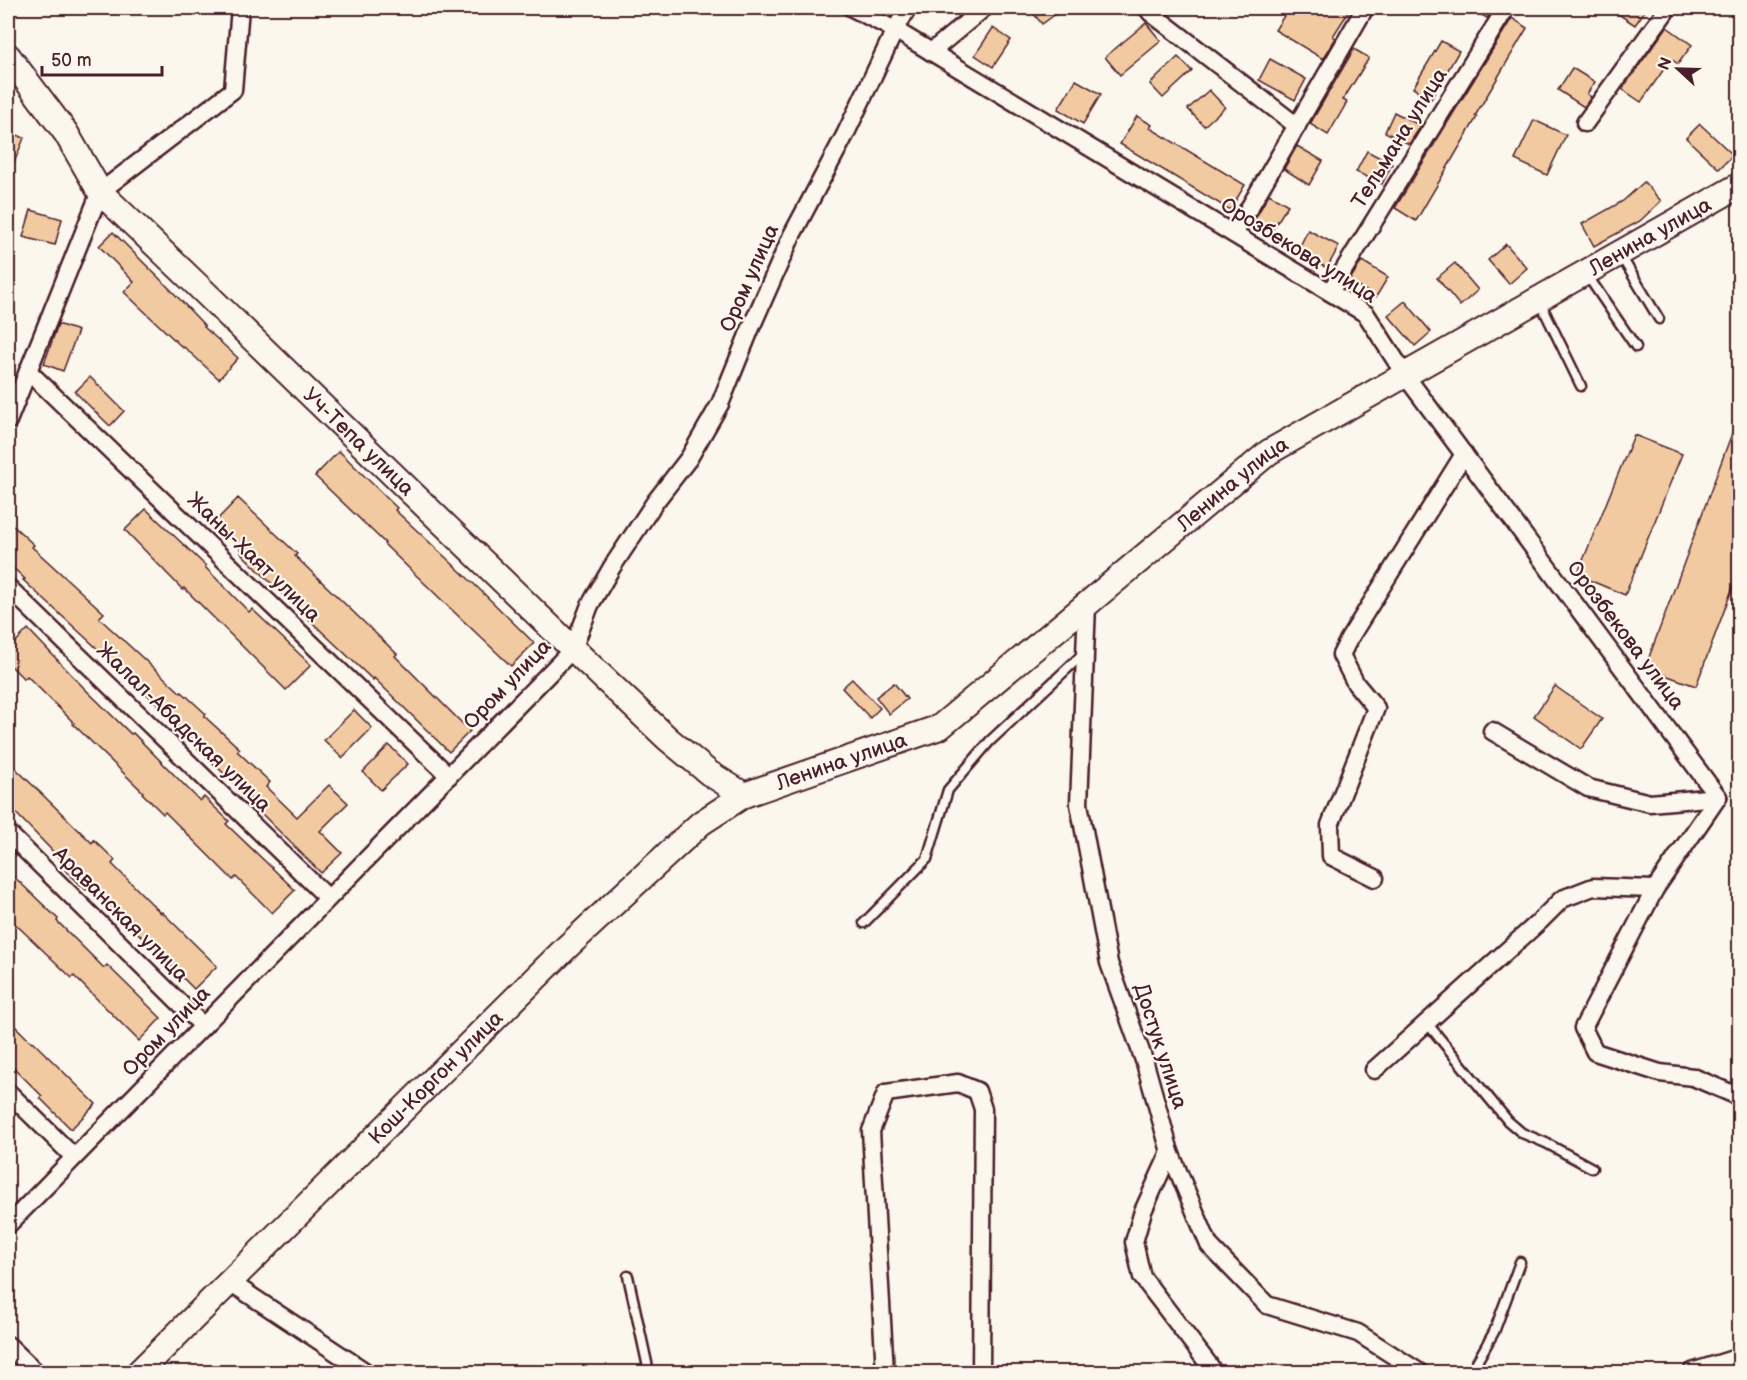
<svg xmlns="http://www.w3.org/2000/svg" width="1747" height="1380" viewBox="0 0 1747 1380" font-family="'Balsamiq Sans',sans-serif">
  <rect width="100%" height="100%" fill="#fbf7ec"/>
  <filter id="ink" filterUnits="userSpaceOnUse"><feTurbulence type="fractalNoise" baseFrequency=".0167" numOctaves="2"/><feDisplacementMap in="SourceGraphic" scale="12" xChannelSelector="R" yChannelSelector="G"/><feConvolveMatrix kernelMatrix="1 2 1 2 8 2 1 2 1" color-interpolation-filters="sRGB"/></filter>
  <g filter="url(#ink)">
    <g fill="#f2caa1" stroke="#4a1f2b" stroke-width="1.5">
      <polygon points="1029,8 1064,8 1042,24"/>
      <polygon points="1289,8 1351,8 1333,36 1336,38 1323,59 1275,30"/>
      <polygon points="1469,8 1494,8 1487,18"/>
      <polygon points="1609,8 1647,8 1635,25"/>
      <polygon points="1512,18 1527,28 1475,116 1477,117 1416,221 1395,208"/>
      <polygon points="1146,23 1161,41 1120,75 1105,57"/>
      <polygon points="1667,27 1692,45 1678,64 1671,59 1641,102 1622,89"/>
      <polygon points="993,28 1011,40 993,67 975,55"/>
      <polygon points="1441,41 1459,51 1431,99 1413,88"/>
      <polygon points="1354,49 1369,58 1343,100 1347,102 1328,135 1310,124"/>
      <polygon points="1178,57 1192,71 1163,98 1150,84"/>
      <polygon points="1270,59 1306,79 1295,100 1259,80"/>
      <polygon points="1572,68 1595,82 1587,94 1591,97 1584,107 1558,90"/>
      <polygon points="1076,80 1101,94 1083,124 1058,109"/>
      <polygon points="1209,90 1225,107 1204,126 1188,109"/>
      <polygon points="1394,112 1421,126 1409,144 1385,132"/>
      <polygon points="1137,116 1152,125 1150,128 1245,185 1230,210 1120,144"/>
      <polygon points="1534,120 1566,135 1547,175 1515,160"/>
      <polygon points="1700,124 1733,155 1719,169 1686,138"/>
      <polygon points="8,131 24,138 8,178"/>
      <polygon points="1297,146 1323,161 1309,185 1284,169"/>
      <polygon points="1367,151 1392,164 1382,184 1356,172"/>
      <polygon points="1644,182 1661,201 1640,221 1594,246 1582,224 1623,201"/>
      <polygon points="1269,194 1288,205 1271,232 1254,221"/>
      <polygon points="31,210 62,219 55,245 23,237"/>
      <polygon points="1308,230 1339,246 1327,268 1297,252"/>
      <polygon points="113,232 171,290 205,326 204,327 238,358 219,379 184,347 183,348 124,292 134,282 99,246"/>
      <polygon points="1506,244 1527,268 1509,284 1488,260"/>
      <polygon points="1362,261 1388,277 1376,297 1349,281"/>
      <polygon points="1455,263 1478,290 1460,306 1437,278"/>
      <polygon points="1405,301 1431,332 1415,346 1388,315"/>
      <polygon points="58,324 78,331 63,371 44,364"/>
      <polygon points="90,377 124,411 110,426 75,392"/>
      <polygon points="1738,417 1740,417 1740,568 1696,686 1645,668"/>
      <polygon points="1634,435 1682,454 1625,595 1577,575"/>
      <polygon points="339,451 397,508 395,510 475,585 534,643 511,666 452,610 384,544 385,543 315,476"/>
      <polygon points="238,498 297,554 295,556 397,654 395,656 470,731 449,752 374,678 373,680 281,593 241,553 243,551 214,523"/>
      <polygon points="146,509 206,566 205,567 249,612 252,609 311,665 286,690 184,588 183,590 125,530"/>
      <polygon points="8,521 34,545 32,547 104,613 99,618 181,693 182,692 206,714 204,716 240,749 237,751 270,782 266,787 297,817 329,785 348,803 320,831 342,853 321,873 253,805 255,803 196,747 198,745 163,713 165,711 23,580 25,579 8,563"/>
      <polygon points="28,629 85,689 131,734 133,733 200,801 204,797 229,821 226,824 295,890 272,913 236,877 233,880 165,812 163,814 142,793 143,792 73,724 74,723 27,676 24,679 8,663 8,650"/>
      <polygon points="852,679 880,708 870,718 842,688"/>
      <polygon points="894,683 907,699 889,714 876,697"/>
      <polygon points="1555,686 1602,719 1581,749 1534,716"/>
      <polygon points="354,710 372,728 342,758 324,740"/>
      <polygon points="389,745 408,764 381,790 363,772"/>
      <polygon points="8,761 92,843 94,840 115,860 112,864 161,913 162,912 217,966 194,989 126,921 124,923 88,888 86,890 65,870 68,867 8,805"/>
      <polygon points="8,871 58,919 57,921 104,968 107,965 161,1018 139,1041 74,976 72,978 8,917"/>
      <polygon points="8,1019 31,1042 32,1041 96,1104 71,1129 40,1098 42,1096 8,1062"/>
    </g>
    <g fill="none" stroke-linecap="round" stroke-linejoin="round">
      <g stroke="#4a1f2b" stroke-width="13">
        <g id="lane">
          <polyline points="1621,256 1659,319"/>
          <polyline points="1587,275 1636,347"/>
          <polyline points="1540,302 1581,386"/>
          <polyline points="864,923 927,859 948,790 990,741 1085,652"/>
          <polyline points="1427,1023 1508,1121 1522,1133 1546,1143 1592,1168"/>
          <polyline points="628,1276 649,1372"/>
          <polyline points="1471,1372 1494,1332 1520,1262"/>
        </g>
      </g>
      <g stroke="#4a1f2b" stroke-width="21">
        <g id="street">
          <polyline points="852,8 895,30 1366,314 1405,375 1718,797"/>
          <polyline points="1147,8 1151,13 1297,126"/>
          <polyline points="931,52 984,8"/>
          <polyline points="1585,123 1668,8"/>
          <polyline points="1234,234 1365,8"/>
          <polyline points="1330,292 1506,8"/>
          <polyline points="28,371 449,776"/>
          <polyline points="8,421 100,192 233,90 240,8"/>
          <polyline points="8,587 328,898"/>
          <polyline points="1087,605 1079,804 1109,963 1145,1063 1170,1152 1209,1245 1267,1305 1358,1333 1419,1372"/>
          <polyline points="1492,731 1588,788 1650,803 1718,797"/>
          <polyline points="1718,797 1655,889 1583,1028 1595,1052 1660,1073 1693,1077 1740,1097"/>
          <polyline points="8,833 203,1026"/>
          <polyline points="1375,878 1331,856 1330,825 1376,708 1356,684 1341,655 1349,639 1464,454"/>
          <polyline points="1374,1070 1540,921 1562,899 1593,887 1655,889"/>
          <polyline points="8,1092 74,1157"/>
          <polyline points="1170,1152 1143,1211 1134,1242 1142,1277 1210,1366"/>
          <polyline points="8,1225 573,649 590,605 612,567 655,502 689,458 720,404 750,330 792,235 845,135 895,30 908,8"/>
          <polyline points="230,1282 366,1372"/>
          <polyline points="8,1345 36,1372"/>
          <polyline points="885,1372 871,1131 886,1093 958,1083 977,1091 983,1109 981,1372"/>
          <polyline points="1692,1372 1740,1357"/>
        </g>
      </g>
      <g stroke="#4a1f2b" stroke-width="28">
        <g id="secondary">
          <path id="s1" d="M8,56L66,133L100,192L194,282L573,649L668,739L709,773L744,795"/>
          <path id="s2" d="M139,1372L568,946L701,823L744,795L940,727L1269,452L1740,185"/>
        </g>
      </g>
      <use href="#lane" stroke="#fbf7ec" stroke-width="8"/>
      <use href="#street" stroke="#fbf7ec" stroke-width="16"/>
      <use href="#secondary" stroke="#fbf7ec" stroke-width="24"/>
    </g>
  </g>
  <g text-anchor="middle" stroke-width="4.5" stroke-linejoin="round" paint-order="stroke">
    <g font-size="21" fill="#4a1f2b" stroke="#fbf7ec">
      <text transform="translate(1399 138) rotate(-58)" y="7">Тельмана улица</text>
      <text dy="7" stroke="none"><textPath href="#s2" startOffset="1911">Ленина улица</textPath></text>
      <text transform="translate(1299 250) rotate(32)" y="7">Орозбекова улица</text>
      <text transform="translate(749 278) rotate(-66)" y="7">Ором улица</text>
      <text dy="7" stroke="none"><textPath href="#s1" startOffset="524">Уч-Тепа улица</textPath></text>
      <text dy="7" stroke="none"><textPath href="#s2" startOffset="1425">Ленина улица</textPath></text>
      <text transform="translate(254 557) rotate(44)" y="7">Жаны-Хаят улица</text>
      <text transform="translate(1626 635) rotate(53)" y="7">Орозбекова улица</text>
      <text transform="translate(507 684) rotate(-46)" y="7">Ором улица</text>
      <text transform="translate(184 727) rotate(44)" y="7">Жалал-Абадская улица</text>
      <text dy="7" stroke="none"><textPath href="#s2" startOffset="940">Ленина улица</textPath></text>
      <text transform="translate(121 914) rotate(45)" y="7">Араванская улица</text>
      <text transform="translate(166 1031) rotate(-46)" y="7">Ором улица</text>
      <text transform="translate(1161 1046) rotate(72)" y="7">Достук улица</text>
      <text dy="7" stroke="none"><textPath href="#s2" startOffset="418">Кош-Коргон улица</textPath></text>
    </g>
  </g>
  <rect width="1747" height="1380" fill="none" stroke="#fbf7ec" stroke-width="30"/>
  <rect x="15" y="15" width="1717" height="1350" fill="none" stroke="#4a1f2b" stroke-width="2" filter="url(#ink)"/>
  <g transform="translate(1678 69) rotate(292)" stroke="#fbf7ec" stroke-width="4.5" paint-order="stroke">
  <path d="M0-4.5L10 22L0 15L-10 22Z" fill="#4a1f2b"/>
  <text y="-9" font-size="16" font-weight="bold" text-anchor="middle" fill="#4a1f2b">N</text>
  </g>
  <path d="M42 66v9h120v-9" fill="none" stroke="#4a1f2b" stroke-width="3"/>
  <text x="51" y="66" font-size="18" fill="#4a1f2b" stroke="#fbf7ec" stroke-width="4.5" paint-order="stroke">50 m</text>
</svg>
